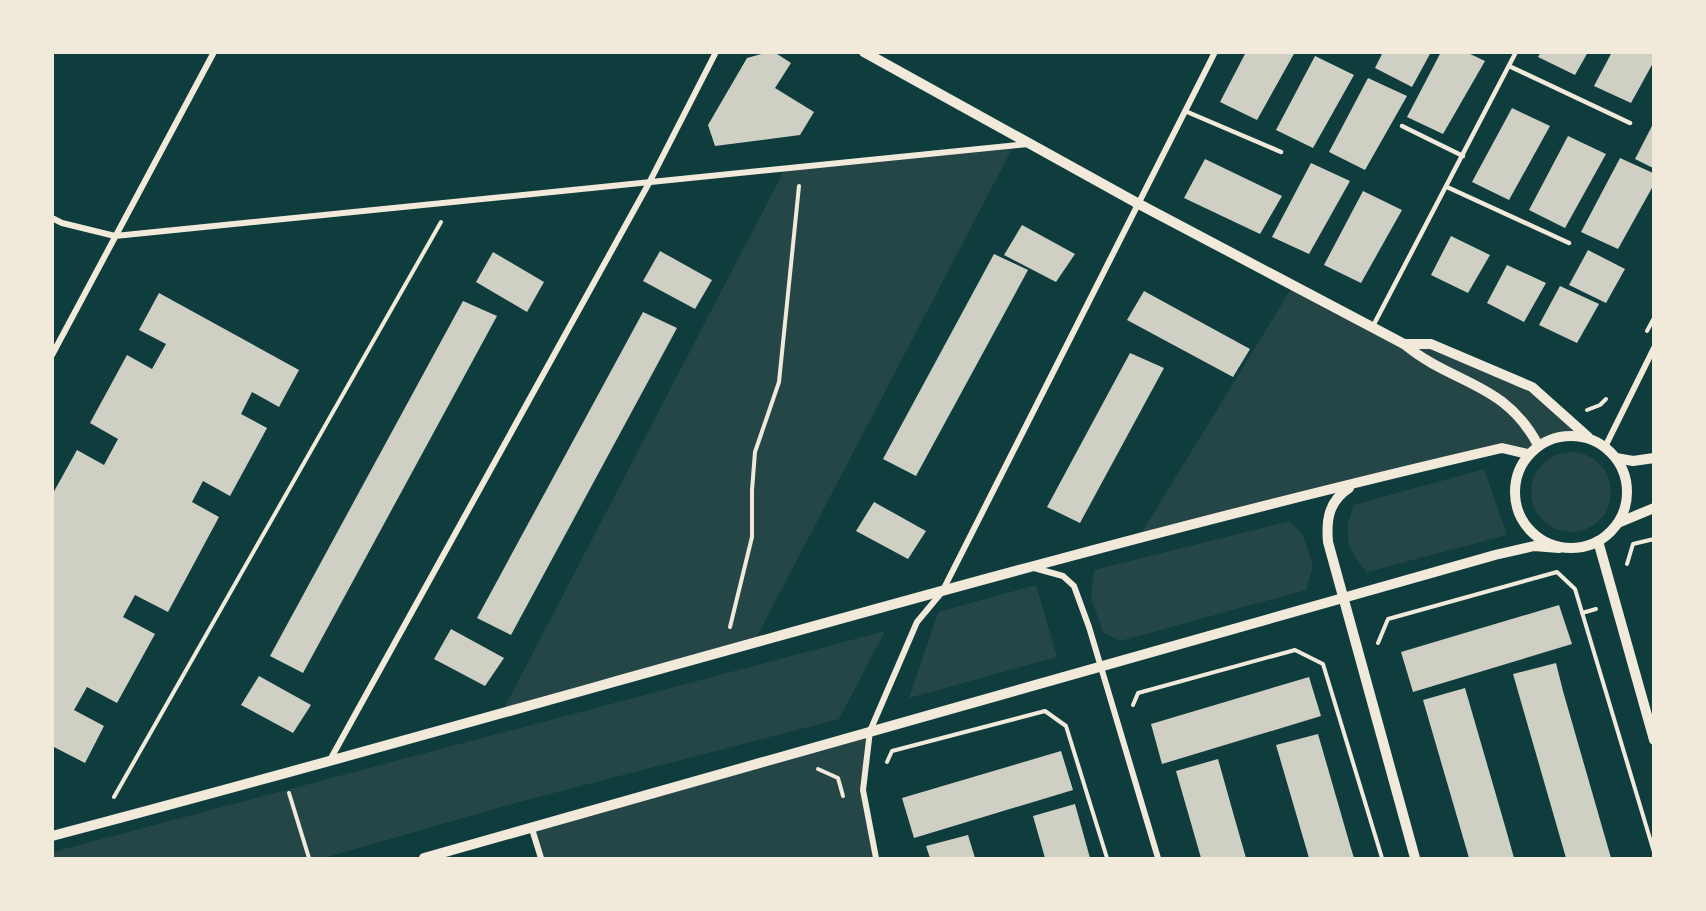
<svg xmlns="http://www.w3.org/2000/svg" width="1706" height="911" viewBox="0 0 1706 911" font-family="Mulish,sans-serif">
  <rect width="100%" height="100%" fill="#0f3d3e"/>
  <g fill="#244646">
    <polygon points="1014,145 753,644 500,716 785,169"/>
    <path d="M1293,286L1403,344H1431L1532,387L1588,437C1564,434 1546,438 1528,454L1501,448L1137,540Z"/>
    <circle cx="1571" cy="492" r="40"/>
    <path d="M1484,469L1507,535L1367,572C1347,551 1342,533 1354,505Z"/>
    <polygon points="1290,521 1303,535 1313,566 1306,590 1120,641 1103,632 1091,598 1094,570"/>
    <polygon points="1036,585 1057,657 909,698 938,612"/>
    <polygon points="885,631 839,719 519,802 324,858 53,858 53,852"/>
    <polygon points="870,731 863,790 876,858 541,858 532,829"/>
  </g>
  <g fill="#cfcfc3">
    <polygon points="769,52 774,52 791,63 775,88 814,112 800,135 715,146 708,125 747,58"/>
    <polygon points="1246,52 1295,52 1257,120 1220,102"/>
    <polygon points="1383,52 1431,52 1412,87 1375,68"/>
    <polygon points="1441,52 1466,52 1485,61 1443,134 1407,117"/>
    <polygon points="1541,52 1588,52 1575,75 1538,57"/>
    <polygon points="1612,52 1653,52 1653,63 1631,103 1594,86"/>
    <polygon points="1315,56 1354,75 1313,148 1276,130"/>
    <polygon points="1368,78 1407,96 1365,170 1329,152"/>
    <polygon points="1512,108 1550,126 1509,200 1472,182"/>
    <polygon points="1653,124 1653,168 1635,159"/>
    <polygon points="1568,136 1606,154 1565,228 1529,210"/>
    <polygon points="1620,158 1653,173 1653,186 1618,249 1581,232"/>
    <polygon points="1205,159 1282,196 1260,234 1184,198"/>
    <polygon points="1311,163 1350,181 1309,254 1272,237"/>
    <polygon points="1363,191 1402,210 1361,283 1324,265"/>
    <polygon points="1022,225 1075,254 1056,282 1004,255"/>
    <polygon points="1451,236 1490,255 1468,293 1431,275"/>
    <polygon points="1588,250 1625,269 1606,303 1569,285"/>
    <polygon points="660,251 712,280 695,309 643,281"/>
    <polygon points="493,252 544,282 527,312 476,282"/>
    <polygon points="994,254 1028,270 916,476 883,459"/>
    <polygon points="1507,265 1546,283 1524,322 1487,303"/>
    <polygon points="1560,286 1599,304 1577,343 1539,325"/>
    <polygon points="1144,291 1250,349 1233,377 1127,320"/>
    <polygon points="159,293 299,370 279,407 252,392 241,414 267,428 230,496 203,481 192,502 219,517 168,612 135,595 123,617 155,634 117,703 87,687 74,710 104,726 85,763 52,746 52,495 77,450 104,465 118,439 90,423 127,355 152,369 166,344 139,330"/>
    <polygon points="463,301 497,316 303,673 270,656"/>
    <polygon points="643,312 677,328 511,635 477,618"/>
    <polygon points="1130,353 1164,368 1080,523 1047,507"/>
    <polygon points="874,502 926,531 908,559 856,531"/>
    <polygon points="1559,605 1572,644 1413,692 1401,652"/>
    <polygon points="451,629 504,658 485,686 434,659"/>
    <polygon points="1556,663 1563,691 1611,858 1566,858 1513,674"/>
    <polygon points="259,676 311,705 293,733 241,705"/>
    <polygon points="1309,677 1321,716 1162,764 1151,724"/>
    <polygon points="1465,688 1505,826 1514,858 1469,858 1423,700"/>
    <polygon points="1318,734 1350,845 1354,858 1309,858 1276,745"/>
    <polygon points="1061,751 1073,790 914,838 902,798"/>
    <polygon points="1218,759 1234,816 1246,858 1201,858 1176,771"/>
    <polygon points="1075,804 1090,858 1045,858 1033,816"/>
    <polygon points="968,835 975,858 930,858 926,846"/>
  </g>
  <g fill="none" stroke-linecap="round" stroke-linejoin="round">
    <g stroke="#f1e9da" stroke-width="4">
      <polyline points="1647,331 1654,318"/>
      <polyline points="1587,410 1600,405 1606,399"/>
      <polyline points="1627,564 1633,544 1654,539"/>
      <polyline points="1582,613 1596,609"/>
      <polyline points="730,627 752,537 752,490 755,452 779,382 799,186"/>
      <polyline points="1378,643 1388,619 1557,572 1575,589 1654,852"/>
      <polyline points="1133,705 1138,693 1295,650 1323,664 1382,858"/>
      <polyline points="887,762 892,751 1045,711 1066,726 1107,858"/>
      <polyline points="818,769 838,778 843,796"/>
      <polyline points="289,793 309,858"/>
      <polyline points="114,797 441,222"/>
    </g>
    <g stroke="#f1e9da" stroke-width="4.5">
      <polyline points="1509,66 1630,123"/>
      <polyline points="1185,111 1281,152"/>
      <polyline points="1402,126 1463,156"/>
      <polyline points="1447,187 1569,243"/>
      <polyline points="1372,328 1516,52"/>
    </g>
    <g stroke="#f1e9da" stroke-width="6">
      <polyline points="52,218 62,223 115,236 1028,144"/>
      <polyline points="52,355 214,52"/>
      <polyline points="1605,447 1654,348"/>
      <polyline points="1034,568 1063,576 1074,586 1089,627 1158,858"/>
      <polyline points="330,760 649,183 716,52"/>
      <polyline points="532,829 541,858"/>
      <polyline points="876,858 863,790 870,731 917,622 942,592 1215,52"/>
    </g>
    <g stroke="#f1e9da" stroke-width="10">
      <path d="M864,52L1137,203L1404,344C1453,385 1504,381 1538,445"/>
      <polyline points="1404,344 1431,344 1532,387 1588,437"/>
      <circle cx="1571" cy="492" r="56"/>
      <polyline points="1616,458 1633,461 1654,458"/>
      <path d="M1349,488C1329,501 1326,519 1328,542L1415,858"/>
      <polyline points="1618,523 1654,508"/>
      <polyline points="1598,541 1654,740"/>
      <path d="M52,836C536,709 1014,561 1502,448L1528,454"/>
      <polyline points="424,858 1495,555 1534,546 1559,548"/>
    </g>
  </g>
  <rect width="1706" height="911" fill="none" stroke="#f1e9da" stroke-width="108"/>
</svg>
